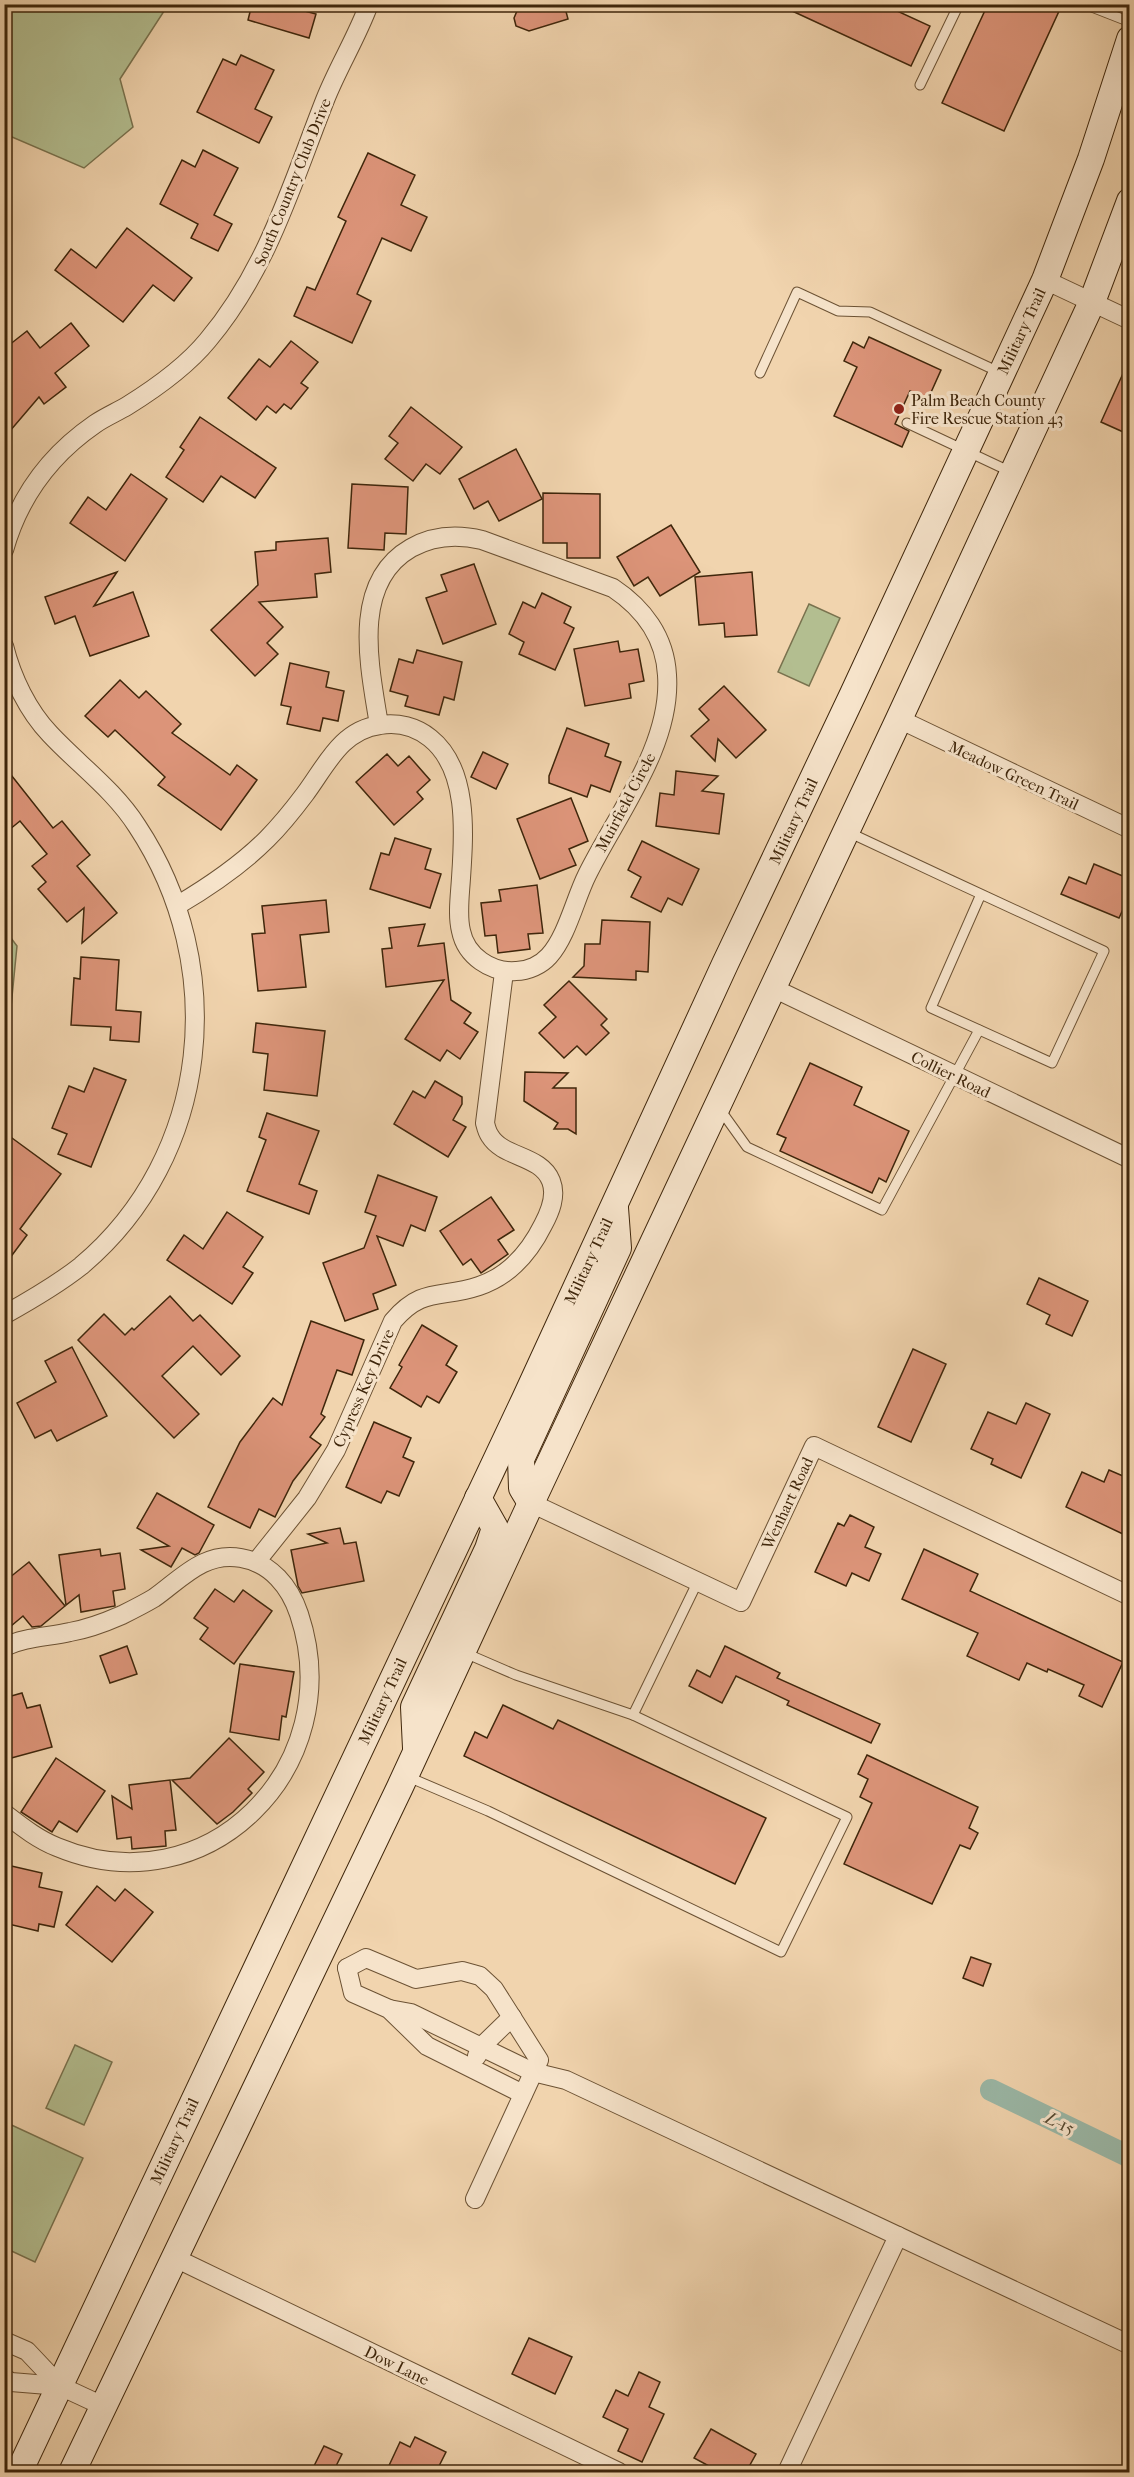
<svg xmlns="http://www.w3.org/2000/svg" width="1134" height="2477" viewBox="0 0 1134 2477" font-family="'IM FELL French Canon',serif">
  <rect width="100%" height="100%" fill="#f1d4ae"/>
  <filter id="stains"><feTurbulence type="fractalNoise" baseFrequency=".00333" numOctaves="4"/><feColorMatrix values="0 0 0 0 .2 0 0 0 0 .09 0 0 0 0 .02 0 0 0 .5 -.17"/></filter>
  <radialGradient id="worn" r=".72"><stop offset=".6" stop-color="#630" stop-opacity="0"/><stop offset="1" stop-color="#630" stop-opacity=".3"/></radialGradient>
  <g fill="#b3be90" stroke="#79724e" stroke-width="1.5">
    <polygon points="5,4 168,5 120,79 133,127 84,168 5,134"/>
    <polygon points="809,604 840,618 809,686 778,672"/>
    <polygon points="5,930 17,946 5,1068"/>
    <polygon points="75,2045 112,2062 84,2125 46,2108"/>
    <polygon points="5,2122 83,2158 35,2262 5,2248"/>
  </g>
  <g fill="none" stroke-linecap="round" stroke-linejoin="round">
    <polyline stroke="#9bb8a7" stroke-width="22" points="991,2090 1130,2157"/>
  </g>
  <g fill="#dc9479" stroke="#3f260b" stroke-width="1.5">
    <polygon points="252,4 298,4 297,9 316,14 309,38 248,20"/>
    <polygon points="520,4 564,4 568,19 529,31 516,26 514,18"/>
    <polygon points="777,4 882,4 930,26 911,66"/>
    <polygon points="988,4 1051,4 1060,9 1004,131 942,103"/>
    <polygon points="241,55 274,70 255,109 272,117 259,143 197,112 223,59 236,65"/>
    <polygon points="203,150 238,168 214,215 232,224 218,251 191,238 198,224 160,204 182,160 195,167"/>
    <polygon points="368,153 415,175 401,205 427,217 411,251 382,238 357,294 371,301 352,343 294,316 307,287 315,290 346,221 338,217"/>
    <polygon points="127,228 192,278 174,301 153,285 123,322 55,270 71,249 96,268"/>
    <polygon points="71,323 89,346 55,373 66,387 44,404 39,397 4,438 4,349 27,331 40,348"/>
    <polygon points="869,337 941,370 928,399 910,391 895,424 909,431 902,447 834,416 857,367 844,361 853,342 864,348"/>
    <polygon points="291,341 318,362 301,383 308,388 291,409 284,404 276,413 267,406 256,420 228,398 259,359 270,367"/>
    <polygon points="1130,358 1130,435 1101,422"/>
    <polygon points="411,407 462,447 440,474 426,464 413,481 385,459 398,443 389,436"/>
    <polygon points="200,417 276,468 255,498 221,476 203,502 166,477 184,450 180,447"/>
    <polygon points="516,449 542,499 499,521 488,501 474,509 459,479"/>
    <polygon points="131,474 167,499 125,561 70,523 88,497 106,510"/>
    <polygon points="352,484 408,487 406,534 385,533 384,550 348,548"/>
    <polygon points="543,493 600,494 600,558 567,558 567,543 543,543"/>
    <polygon points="671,525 700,572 660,596 648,577 634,586 617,557"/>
    <polygon points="328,538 331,572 315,574 317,597 259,602 283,627 267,643 278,654 255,676 211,630 258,585 255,552 276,550 276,542"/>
    <polygon points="474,564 496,624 443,644 426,598 447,591 441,575"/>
    <polygon points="117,572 94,606 133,592 149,636 90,656 75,616 55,624 45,597"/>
    <polygon points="752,572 757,635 725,637 724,623 699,625 695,577"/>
    <polygon points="542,593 571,607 564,623 574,628 555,670 519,654 524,642 509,634 523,602 535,608"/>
    <polygon points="618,641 620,652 638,649 644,681 629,684 631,698 585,706 574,649"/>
    <polygon points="417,650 462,662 454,700 444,697 439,715 405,706 408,696 390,691 399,659 413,663"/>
    <polygon points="290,663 329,672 326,687 344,691 338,721 323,718 320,731 287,724 291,707 281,705"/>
    <polygon points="120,680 139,698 146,691 181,724 172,733 230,775 237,765 257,780 221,830 158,785 165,777 115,730 108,737 85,716"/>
    <polygon points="724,686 766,730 736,758 718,739 715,761 691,736 709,720 699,709"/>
    <polygon points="567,728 609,744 605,756 621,762 610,792 591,785 587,797 549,783 549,776"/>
    <polygon points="483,752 508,764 496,789 471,777"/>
    <polygon points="387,754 398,766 409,756 430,780 417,792 423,799 394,825 356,782"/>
    <polygon points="4,766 53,828 62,821 90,855 77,866 117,913 82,943 84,908 67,922 38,889 46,882 32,866 47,854 20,821 4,834"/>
    <polygon points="676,771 718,776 702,791 724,794 719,834 656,826 660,793 674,795"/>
    <polygon points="571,798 588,841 569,849 576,865 540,879 517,819"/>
    <polygon points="395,838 431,849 425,869 441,874 430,908 370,889 381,853 389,855"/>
    <polygon points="642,841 699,869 682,905 668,898 661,912 631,897 641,877 628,870"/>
    <polygon points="1094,864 1130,879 1130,894 1119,918 1061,894 1069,877 1086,884"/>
    <polygon points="537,885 543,933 528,934 530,949 498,953 496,935 485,936 481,903 501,901 499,890"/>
    <polygon points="326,900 329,932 300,935 306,987 258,991 252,934 265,933 262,906"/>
    <polygon points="602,920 650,922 648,972 636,971 636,980 573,977 584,966 585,944 600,944"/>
    <polygon points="425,924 418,946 444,943 451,1000 471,1013 464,1023 478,1032 460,1059 447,1050 440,1061 405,1039 444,980 386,987 382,949 392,948 389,928"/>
    <polygon points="81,957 119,960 116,1010 141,1012 139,1042 110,1040 111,1027 71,1025 74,978 80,979"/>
    <polygon points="569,981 607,1019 601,1025 609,1033 586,1055 577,1046 564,1058 539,1033 556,1017 544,1005"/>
    <polygon points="256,1023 325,1031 317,1096 264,1090 268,1054 253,1052"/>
    <polygon points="810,1063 862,1087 854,1105 909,1131 886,1182 879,1178 872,1193 780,1151 786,1138 777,1134"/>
    <polygon points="94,1068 126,1080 91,1167 58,1154 67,1134 52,1128 69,1086 84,1092"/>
    <polygon points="525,1072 568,1073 553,1088 576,1088 576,1134 568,1129 554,1129 558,1123 524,1101"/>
    <polygon points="435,1081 462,1097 462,1104 453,1120 466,1127 448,1157 394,1124 413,1091 425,1098"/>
    <polygon points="267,1113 319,1131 299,1184 317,1191 309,1214 247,1191 266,1140 259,1137"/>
    <polygon points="12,1138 61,1174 20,1229 27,1235 4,1266 4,1147"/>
    <polygon points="378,1175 437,1197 425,1231 411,1225 403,1246 377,1236 396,1285 373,1294 378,1309 345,1321 323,1263 364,1248 376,1216 365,1212"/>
    <polygon points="491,1197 514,1230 498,1240 508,1254 481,1273 471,1259 463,1265 440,1231"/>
    <polygon points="227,1212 263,1237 243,1267 253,1273 232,1304 167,1260 184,1235 203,1249"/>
    <polygon points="1039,1278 1088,1301 1072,1336 1046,1324 1050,1315 1027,1304"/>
    <polygon points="170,1296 193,1321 200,1315 240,1356 221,1375 193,1346 162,1376 199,1414 174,1438 78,1340 104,1314 125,1335 132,1328 134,1330"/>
    <polygon points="311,1321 364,1340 352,1375 337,1370 321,1414 325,1417 310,1437 321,1445 293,1481 275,1517 259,1509 250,1528 208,1507 240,1442 273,1398 282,1405"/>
    <polygon points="422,1325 457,1346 446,1365 457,1372 439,1403 427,1396 421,1407 390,1388 402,1367 399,1365"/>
    <polygon points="72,1347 107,1416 57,1441 51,1430 35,1438 17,1403 56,1382 45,1361"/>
    <polygon points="913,1349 946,1364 911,1442 878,1427"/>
    <polygon points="1026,1403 1050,1414 1021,1478 991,1464 993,1459 971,1449 988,1412 1016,1424"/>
    <polygon points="374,1422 411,1438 403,1457 414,1462 399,1496 387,1491 381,1503 346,1487"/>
    <polygon points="1109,1470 1130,1479 1130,1526 1125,1535 1066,1507 1082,1472 1104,1482"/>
    <polygon points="157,1493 214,1525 199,1553 195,1555 182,1548 171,1567 141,1550 169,1546 137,1528"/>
    <polygon points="850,1515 874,1527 865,1547 881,1554 869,1581 852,1573 846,1586 815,1572 838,1523 844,1526"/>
    <polygon points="340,1528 344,1544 356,1542 364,1581 302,1593 298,1586 291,1550 327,1543 308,1534"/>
    <polygon points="100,1549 101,1556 120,1553 125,1589 113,1591 115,1606 81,1612 79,1595 66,1605 59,1555"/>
    <polygon points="924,1549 978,1574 970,1591 1123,1662 1102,1707 1079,1696 1084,1685 1048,1669 1047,1672 1027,1663 1019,1680 967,1656 978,1633 902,1599"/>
    <polygon points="29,1562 65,1606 41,1626 32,1627 23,1616 4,1632 4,1582"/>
    <polygon points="215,1589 234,1602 243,1590 272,1611 234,1664 200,1639 208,1628 194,1618"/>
    <polygon points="127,1646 137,1674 110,1683 100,1656"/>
    <polygon points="725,1646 780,1673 777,1678 880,1724 871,1743 787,1705 789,1701 736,1676 722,1703 689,1686 697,1670 710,1677"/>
    <polygon points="240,1664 294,1672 286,1717 282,1716 279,1740 230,1732"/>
    <polygon points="22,1693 27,1708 40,1705 52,1747 4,1760 4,1698"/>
    <polygon points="503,1705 553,1729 558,1720 766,1818 735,1884 464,1756 475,1732 487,1738"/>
    <polygon points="229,1738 264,1772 248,1789 252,1793 233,1812 217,1824 172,1780 190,1778"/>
    <polygon points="867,1755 978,1807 969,1828 978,1833 970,1849 960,1845 932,1904 844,1864 872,1803 860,1797 868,1779 858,1774"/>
    <polygon points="56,1758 105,1791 77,1832 59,1821 52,1832 21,1812"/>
    <polygon points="170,1780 176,1830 165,1831 166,1846 132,1849 131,1837 117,1839 112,1796 132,1809 129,1785"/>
    <polygon points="7,1865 42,1873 39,1887 62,1892 54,1927 39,1924 38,1931 4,1923 4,1875"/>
    <polygon points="97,1886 115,1901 125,1889 153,1912 112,1962 66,1925"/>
    <polygon points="971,1957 991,1964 983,1986 963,1978"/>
    <polygon points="529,2338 572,2357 555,2394 512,2374"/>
    <polygon points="639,2372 660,2382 649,2407 664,2414 642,2462 618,2451 628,2429 603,2417 616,2390 628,2396"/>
    <polygon points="711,2429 756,2454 746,2472 720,2472 694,2458"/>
    <polygon points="415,2437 446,2452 436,2472 386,2472 400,2442 410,2447"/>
    <polygon points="324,2446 342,2454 333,2472 311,2472"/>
  </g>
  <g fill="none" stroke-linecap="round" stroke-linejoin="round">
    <g stroke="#6c5234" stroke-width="11">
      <g id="service">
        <polyline points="1084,4 1130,22"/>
        <polyline points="920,85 959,4"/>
        <polyline points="760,373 797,292 838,311 870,312 999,372"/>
        <polyline points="907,423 1011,472"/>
        <path d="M848,832C933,872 1019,912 1104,951L1052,1063L931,1008L981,894"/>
        <polyline points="719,1108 747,1147 882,1210 979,1030"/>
        <polyline points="465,1653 516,1675 633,1715 698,1581"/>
        <polyline points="406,1776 488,1811 781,1952 847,1817 633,1715"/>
      </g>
    </g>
    <g stroke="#6c5234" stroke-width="20">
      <g id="minor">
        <polyline points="1045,280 1130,320"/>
        <path d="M4,550C19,497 50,455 95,424C105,417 117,412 127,406C156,388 186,367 208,340C267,270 292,184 325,100C338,67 357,37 369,4"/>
        <path d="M4,646C12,678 28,711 50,734C79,765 114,790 137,826C229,965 212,1156 81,1266C57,1285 31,1300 4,1315"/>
        <polyline points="899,719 1130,829"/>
        <path d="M178,905C210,886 241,865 267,839C281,825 293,810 305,794C326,766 341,730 380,725C398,722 416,727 430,738C469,769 464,834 461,878C460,895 457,915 461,931C466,956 491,973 516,971C528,971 541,965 549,956C567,936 575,899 587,875C617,814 672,745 667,675C665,637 643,608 613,588L482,540C457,534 434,535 411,548C350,583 370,668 379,725"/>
        <polyline points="773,988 1130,1159"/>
        <polyline points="531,1503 741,1602 814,1446 1130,1596"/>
        <path d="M256,1562L307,1498L336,1450L393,1321C423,1286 441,1299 479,1286C509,1276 529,1253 543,1225C550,1212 557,1196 551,1181C541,1155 503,1158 490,1136C487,1132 486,1127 485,1123L504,972"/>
        <path d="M4,1647C25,1637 48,1637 70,1632C88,1629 106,1622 122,1615C132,1610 144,1604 154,1598C181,1579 204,1551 241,1558C271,1563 290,1587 299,1614C350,1766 207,1910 57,1847C37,1839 21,1826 4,1813"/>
        <polyline points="347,1968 366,1958 416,1979 462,1971 480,1976 494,1989 539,2060 475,2199"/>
        <polyline points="347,1968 353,1993 389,2009 427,2046 523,2094"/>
        <polyline points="389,2009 411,2013 533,2072 566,2080 1130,2345"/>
        <polyline points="477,2056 481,2047 512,2017"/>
        <polyline points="175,2258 619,2472"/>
        <polyline points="4,2341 27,2351 60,2386"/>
        <polyline points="4,2378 11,2382 60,2386 103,2406"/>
        <polyline points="787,2472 898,2236"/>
      </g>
    </g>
    <g stroke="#3f260b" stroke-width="28">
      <g id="secondary">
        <polyline points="531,1503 522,1488 521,1459 618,1248 615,1208"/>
        <polyline points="416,1748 414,1707 488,1549 495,1528 478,1498"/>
        <polyline points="19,2472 525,1399 725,964 853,694 1045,280 1091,159 1130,39"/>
        <polyline points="72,2472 400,1787 531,1503 899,719 1092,302 1130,201"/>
      </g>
    </g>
    <use href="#service" stroke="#f6e3ca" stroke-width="9"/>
    <use href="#minor" stroke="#f6e3ca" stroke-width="18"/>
    <use href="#secondary" stroke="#f6e3ca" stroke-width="26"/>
  </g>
  <circle fill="#8f2418" stroke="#f6e3ca" stroke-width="2" cx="899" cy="409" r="6"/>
  <g text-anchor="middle" stroke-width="6" stroke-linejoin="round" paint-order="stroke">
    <g font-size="16" fill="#3f260b" stroke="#f6e3ca">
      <text transform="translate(292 182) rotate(-68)" y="6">South Country Club Drive</text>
      <text transform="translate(1021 331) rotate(-65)" y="6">Military Trail</text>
      <text transform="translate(1014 775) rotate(25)" y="6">Meadow Green Trail</text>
      <text transform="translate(625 802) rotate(-62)" y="6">Muirfield Circle</text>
      <text transform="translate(793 821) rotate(-65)" y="6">Military Trail</text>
      <text transform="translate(951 1074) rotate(26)" y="6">Collier Road</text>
      <text transform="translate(588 1261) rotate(-65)" y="6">Military Trail</text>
      <text transform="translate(363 1388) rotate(-66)" y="6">Cypress Key Drive</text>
      <text transform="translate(787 1503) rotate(-65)" y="6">Wenhart Road</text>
      <text transform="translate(382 1701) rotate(-65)" y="6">Military Trail</text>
      <text transform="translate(174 2141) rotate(-65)" y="6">Military Trail</text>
      <text transform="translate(397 2365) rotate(26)" y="6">Dow Lane</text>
    </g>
    <g font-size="16" fill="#3f260b" stroke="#f6e3ca" text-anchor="start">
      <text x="911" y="406">Palm Beach County<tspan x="911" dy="18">Fire Rescue Station 43</tspan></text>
    </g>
    <g font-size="18" font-style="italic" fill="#564a32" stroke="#f6e3ca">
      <text transform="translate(1060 2123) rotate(26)" y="6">L-15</text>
    </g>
  </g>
  <rect width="1134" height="2477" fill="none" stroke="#f1d4ae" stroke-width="24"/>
  <rect x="6" y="6" width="1122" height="2465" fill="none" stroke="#3f260b" stroke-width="3"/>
  <rect x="12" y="12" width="1110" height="2453" fill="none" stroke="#3f260b" stroke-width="1.5"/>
  <rect width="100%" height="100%" filter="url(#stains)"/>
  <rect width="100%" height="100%" fill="url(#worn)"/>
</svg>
